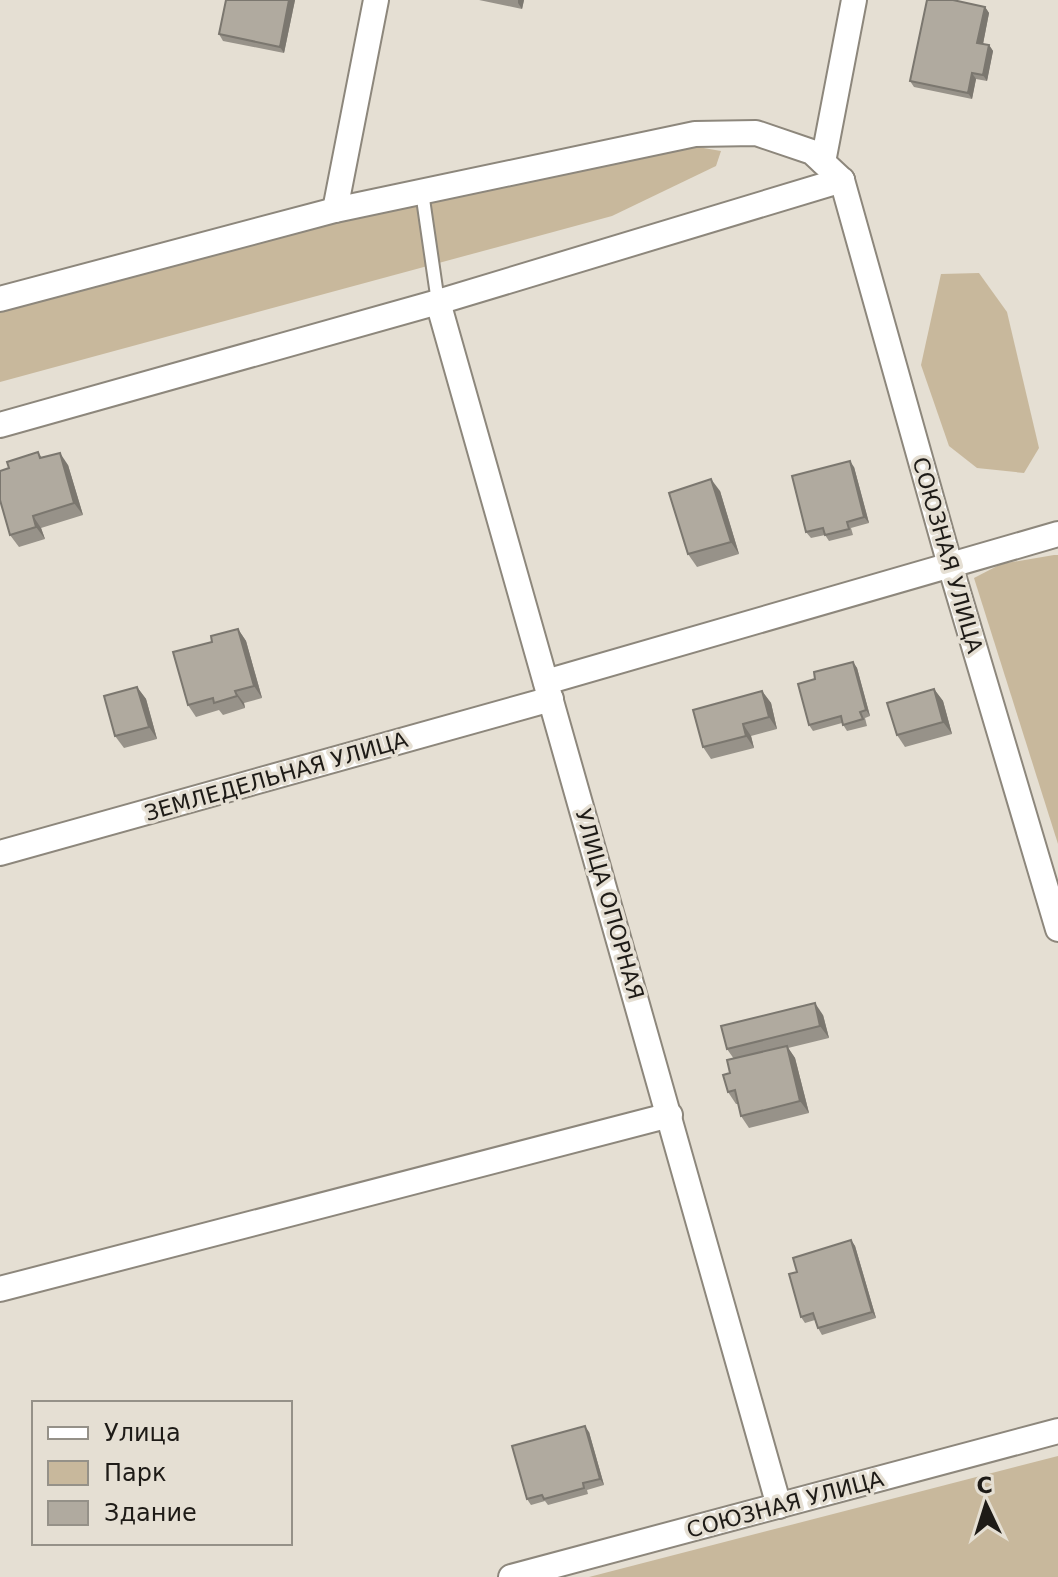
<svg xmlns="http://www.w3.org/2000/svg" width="1058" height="1577" viewBox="0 0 1058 1577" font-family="'DejaVu Sans',sans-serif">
  <rect width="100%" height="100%" fill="#e5dfd3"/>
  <g fill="#c8b89c">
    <polygon points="692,146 721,151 716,166 612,216 0,382 0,308 419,198"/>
    <polygon points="979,273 1007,312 1039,448 1024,473 977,468 949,446 921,365 941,274"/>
    <polygon points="1054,555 1058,555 1058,844 974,578 1001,564"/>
    <polygon points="1058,1456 1058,1577 589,1577"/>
  </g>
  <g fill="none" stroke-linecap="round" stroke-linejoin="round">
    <g stroke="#8d877c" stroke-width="16">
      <polyline id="lane" points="422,192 438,302"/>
    </g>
    <g stroke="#8d877c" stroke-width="28">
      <g id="street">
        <polyline points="823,162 854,0"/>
        <polyline points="842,180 950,565 1058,929"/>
        <polyline points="335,210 376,0"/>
        <polyline points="0,299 335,210 695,134 756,133 812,152 842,180"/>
        <polyline points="438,302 779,1506"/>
        <polyline points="0,425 438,302 842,180"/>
        <polyline points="546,682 1058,534"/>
        <polyline points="0,853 551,699"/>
        <polyline points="0,1289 670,1115"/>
        <polyline points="511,1577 1058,1431"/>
      </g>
    </g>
    <use href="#lane" stroke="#fff" stroke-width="12"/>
    <use href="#street" stroke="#fff" stroke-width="24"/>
  </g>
  <g fill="#979289">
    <polygon points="226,0 295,0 284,53 223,41 219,34"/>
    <polygon points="479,0 524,0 522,9"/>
    <polygon points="985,7 989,13 983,44 989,45 993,51 987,81 976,79 972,99 914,87 910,81"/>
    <polygon points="38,452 42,458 68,465 83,515 41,528 45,539 19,547 10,535 9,468"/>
    <polygon points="854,467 869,523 851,528 853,535 829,541 825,535 811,538 806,532"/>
    <polygon points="720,491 739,554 697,567 688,554"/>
    <polygon points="238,629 246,641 262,698 244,703 245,708 223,715 219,710 196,717 188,705 212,642"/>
    <polygon points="853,662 857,668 870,716 865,718 867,726 847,731 842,723 813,731 809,725 815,679"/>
    <polygon points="137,687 146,699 157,739 124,748 115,736"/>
    <polygon points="934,689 943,701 952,734 905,747 897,735"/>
    <polygon points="762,691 771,703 777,729 751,736 754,748 711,759 703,747"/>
    <polygon points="823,1015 829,1038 788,1048 795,1058 809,1113 749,1128 741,1116 738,1104 736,1104 728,1092 734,1059 727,1049"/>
    <polygon points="851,1240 855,1246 876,1318 822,1335 818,1328 815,1320 805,1323 801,1317 797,1272"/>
    <polygon points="589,1432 604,1485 587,1490 588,1494 548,1505 545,1501 531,1505 527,1499"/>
  </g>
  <g fill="#7b776f">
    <polygon points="289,0 295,0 284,53 280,47"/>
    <polygon points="518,0 524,0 522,9 518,3"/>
    <polygon points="985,7 989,13 982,49 977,43"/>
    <polygon points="989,45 993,51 987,81 983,75"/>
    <polygon points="972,73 976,79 972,99 968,93"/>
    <polygon points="60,453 68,465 83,515 74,503"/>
    <polygon points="850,461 854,467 869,523 864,517"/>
    <polygon points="711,479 720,491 739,554 731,542"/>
    <polygon points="33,516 41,528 45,539 36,527"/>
    <polygon points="238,629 246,641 262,698 254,686"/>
    <polygon points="853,662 857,668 870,716 866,710"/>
    <polygon points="137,687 146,699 157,739 149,727"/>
    <polygon points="934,689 943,701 952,734 943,722"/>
    <polygon points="235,691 244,703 245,708 237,696"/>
    <polygon points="762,691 771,703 777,729 769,717"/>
    <polygon points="743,724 751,736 754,748 746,736"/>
    <polygon points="815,1003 823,1015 829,1038 820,1026"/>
    <polygon points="787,1046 795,1058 809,1113 800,1101"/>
    <polygon points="851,1240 855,1246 876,1318 872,1312"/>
    <polygon points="585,1426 589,1432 604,1485 600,1479"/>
  </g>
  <g fill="#b0aa9f" stroke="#7b776f" stroke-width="2">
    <polygon points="226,0 289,0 280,47 219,34"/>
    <polygon points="927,0 953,0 985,7 977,43 989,45 983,75 972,73 968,93 910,81"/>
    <polygon points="38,452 40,458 60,453 74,503 33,516 36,527 10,535 0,500 0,471 9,468 7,462"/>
    <polygon points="850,461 864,517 847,522 849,529 825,535 823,528 806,532 792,476"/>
    <polygon points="711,479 731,542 688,554 669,493"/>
    <polygon points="238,629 254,686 235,691 237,696 214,703 213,698 188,705 173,652 212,642 211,636"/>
    <polygon points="853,662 866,710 860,712 863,719 843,725 841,716 809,725 798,684 815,679 814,672"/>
    <polygon points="137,687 149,727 115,736 104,696"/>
    <polygon points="934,689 943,722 897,735 887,703"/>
    <polygon points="762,691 769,717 743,724 746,736 703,747 693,710"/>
    <polygon points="815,1003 820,1026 727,1049 721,1026"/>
    <polygon points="787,1046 800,1101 741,1116 735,1090 728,1092 723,1075 730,1073 727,1060"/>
    <polygon points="851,1240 872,1312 818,1328 813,1313 801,1317 789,1274 797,1272 793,1258"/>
    <polygon points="585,1426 600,1479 583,1483 584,1488 544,1499 542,1495 527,1499 512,1446"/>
  </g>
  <g text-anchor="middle" stroke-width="7" stroke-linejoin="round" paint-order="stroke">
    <g font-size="22" fill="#1e1b17" stroke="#e5dfd3">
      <text transform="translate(948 555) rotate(74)" y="8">СОЮЗНАЯ УЛИЦА</text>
      <text transform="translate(276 776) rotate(-16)" y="8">ЗЕМЛЕДЕЛЬНАЯ УЛИЦА</text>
      <text transform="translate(610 904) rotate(74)" y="8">УЛИЦА ОПОРНАЯ</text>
      <text transform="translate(785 1504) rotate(-15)" y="8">СОЮЗНАЯ УЛИЦА</text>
    </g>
  </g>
  <rect x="32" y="1401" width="260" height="144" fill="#e5dfd3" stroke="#959188" stroke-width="2"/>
  <rect x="48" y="1427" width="40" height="12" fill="#ffffff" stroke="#959188" stroke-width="2"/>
  <text x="104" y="1441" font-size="24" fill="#1e1b17">Улица</text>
  <rect x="48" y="1461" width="40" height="24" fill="#c8b89c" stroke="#959188" stroke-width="2"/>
  <text x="104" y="1481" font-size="24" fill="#1e1b17">Парк</text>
  <rect x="48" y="1501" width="40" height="24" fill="#b0aa9f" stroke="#959188" stroke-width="2"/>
  <text x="104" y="1521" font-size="24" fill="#1e1b17">Здание</text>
  <g transform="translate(986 1505) rotate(356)" stroke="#e5dfd3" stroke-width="6" paint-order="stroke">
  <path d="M0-6L14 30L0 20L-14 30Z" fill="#1e1b17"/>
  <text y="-12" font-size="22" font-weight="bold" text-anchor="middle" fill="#1e1b17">С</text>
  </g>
</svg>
